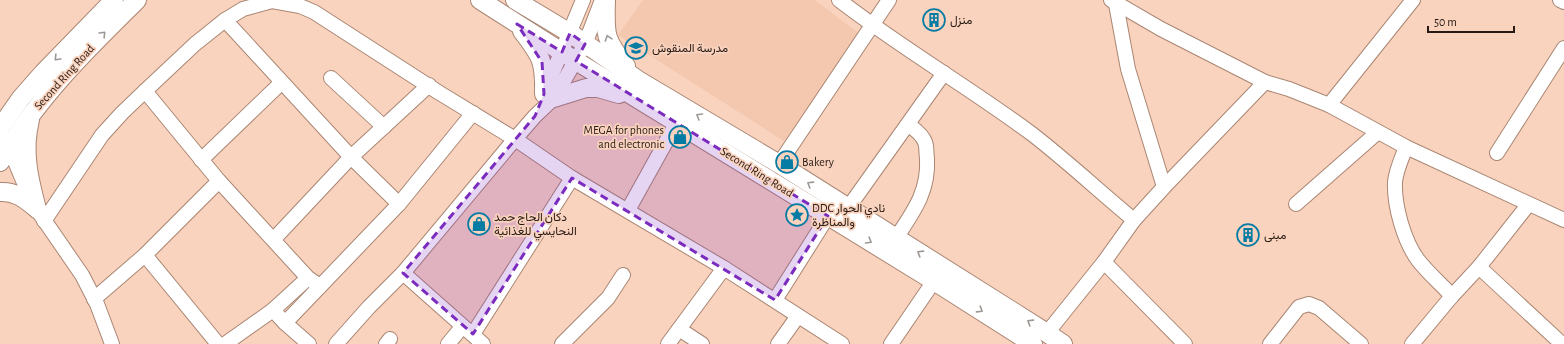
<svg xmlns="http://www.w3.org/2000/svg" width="1564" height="344" viewBox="0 0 1564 344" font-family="'Alegreya Sans',Vazirmatn,sans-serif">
  <rect width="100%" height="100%" fill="#f9d3be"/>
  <polygon fill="#f4c7af" points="643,0 815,0 861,35 784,141 618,35"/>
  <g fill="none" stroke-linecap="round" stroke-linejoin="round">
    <g stroke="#a98673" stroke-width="16">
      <g id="minor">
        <path d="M839,0C901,48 969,87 1032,134C1067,161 1100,192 1134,220"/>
        <polyline points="1111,0 1161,29 1265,82 1289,89 1329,105 1406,147 1564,220"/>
        <polyline points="1560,0 1564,2"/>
        <polyline points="1116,4 1128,69 1164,187"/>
        <polyline points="225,20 351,157 399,204"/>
        <polyline points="331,78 384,127"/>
        <polyline points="145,91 219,181 308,278 320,286"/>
        <polyline points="545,91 583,0"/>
        <polyline points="1329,105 1413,0"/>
        <polyline points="6,140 27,190"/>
        <path d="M1406,147C1402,158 1396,170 1395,182C1394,206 1404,241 1418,260C1428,273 1441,284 1452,296"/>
        <polyline points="1497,153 1564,48"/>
        <polyline points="201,160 281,83"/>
        <polyline points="779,164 889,0"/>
        <polyline points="1296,204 1378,132"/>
        <polyline points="848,208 944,73"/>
        <polyline points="628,210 677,122"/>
        <polyline points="40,214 82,275 97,304 112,344"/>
        <polyline points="44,221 102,135 122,113 145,91 195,44 225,20 243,9 272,1 300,6 314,12 438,92 515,139 572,178 724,268 842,344"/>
        <path d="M896,238C914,211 929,191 927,158C926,153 927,147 925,142C922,134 914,129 908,124"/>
        <polyline points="274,239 351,157 429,85"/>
        <polyline points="145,255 218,344"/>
        <polyline points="1104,262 1185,344"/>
        <polyline points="1479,267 1562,344"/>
        <polyline points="403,273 483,344"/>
        <polyline points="308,278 273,310 285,323 309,344"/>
        <polyline points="94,299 145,255 219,181"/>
        <polyline points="775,300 828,216"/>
        <polyline points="285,323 399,204 473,113"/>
        <polyline points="679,329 702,344"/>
        <polyline points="1047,333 1104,262 1134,220 1164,187 1265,82"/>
        <polyline points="473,334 572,178"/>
        <polyline points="225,344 273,310"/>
        <polyline points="336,344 369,307 403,273 515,139 535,116 554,98 585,44 602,0"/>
        <polyline points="386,344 390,339"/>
        <polyline points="448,344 462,327"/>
        <polyline points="562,344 608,298 623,275"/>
        <polyline points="668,344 724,268"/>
        <polyline points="778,344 798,316"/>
        <polyline points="891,344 934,281"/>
        <polyline points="1270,344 1299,307 1309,304 1319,308 1361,344"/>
        <polyline points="1412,344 1452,296 1479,267 1528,205"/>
      </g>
    </g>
    <g stroke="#a98673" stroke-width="20">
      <g id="major">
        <polyline points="480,0 576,61 934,281 1033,344"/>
        <polyline points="515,0 570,33 638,80 779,164 1047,333 1063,344"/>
        <path d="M606,0C605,34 604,39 626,66"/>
        <path d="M522,31C541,56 545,61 544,94"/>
        <polyline points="554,98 586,88 598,88 619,94"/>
        <path d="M30,120C22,151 29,179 37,209"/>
        <polyline points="0,128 21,98 43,73 114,0"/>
        <path d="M0,162C35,100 86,50 137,0"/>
        <path d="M0,192C16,191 26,200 37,209"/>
      </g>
    </g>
    <use href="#minor" stroke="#fff" stroke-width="14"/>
    <use href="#major" stroke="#fff" stroke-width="18"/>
  </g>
  <defs><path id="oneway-chevron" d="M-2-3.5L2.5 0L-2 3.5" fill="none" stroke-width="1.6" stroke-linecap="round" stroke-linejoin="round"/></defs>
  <g stroke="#9e9895">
    <use href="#oneway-chevron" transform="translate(103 34) rotate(-46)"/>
    <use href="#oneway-chevron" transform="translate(608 38) rotate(-108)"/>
    <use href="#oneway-chevron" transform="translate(57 58) rotate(134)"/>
    <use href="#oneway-chevron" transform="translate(699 116) rotate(-149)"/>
    <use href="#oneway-chevron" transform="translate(810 184) rotate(-148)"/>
    <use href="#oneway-chevron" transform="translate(869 241) rotate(31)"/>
    <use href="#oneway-chevron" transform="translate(920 253) rotate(-148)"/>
    <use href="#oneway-chevron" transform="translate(980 310) rotate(32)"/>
    <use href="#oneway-chevron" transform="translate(1030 322) rotate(-148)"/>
  </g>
  <path fill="#7b2cbf" fill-opacity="0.2" stroke="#7b2cbf" stroke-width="3" stroke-dasharray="8 5" stroke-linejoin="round" d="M517,24L562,52L570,33L585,44L576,61L828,216L775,300L572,178L473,334L403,273L535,116L544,94L542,62Z"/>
  <defs>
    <g id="building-ring" transform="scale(1.15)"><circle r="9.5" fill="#f9d3be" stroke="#067ca4" stroke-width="1.5"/><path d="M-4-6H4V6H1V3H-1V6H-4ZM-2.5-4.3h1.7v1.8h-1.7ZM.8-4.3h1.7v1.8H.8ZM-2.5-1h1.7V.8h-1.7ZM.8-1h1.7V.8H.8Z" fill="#067ca4"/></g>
    <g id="school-ring" transform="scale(1.15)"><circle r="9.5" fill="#f9d3be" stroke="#067ca4" stroke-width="1.5"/><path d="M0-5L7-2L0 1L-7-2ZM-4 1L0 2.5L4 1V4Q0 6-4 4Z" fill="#067ca4"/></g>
    <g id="shop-ring" transform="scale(1.15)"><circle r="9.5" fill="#f9d3be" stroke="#067ca4" stroke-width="1.5"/><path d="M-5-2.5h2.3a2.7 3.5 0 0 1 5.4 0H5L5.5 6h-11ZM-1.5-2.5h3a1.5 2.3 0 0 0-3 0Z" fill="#067ca4"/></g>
    <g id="sight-ring" transform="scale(1.15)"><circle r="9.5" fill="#f9d3be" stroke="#067ca4" stroke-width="1.5"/><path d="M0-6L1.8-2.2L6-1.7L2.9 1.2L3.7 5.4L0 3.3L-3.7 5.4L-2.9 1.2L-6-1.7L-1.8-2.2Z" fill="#067ca4"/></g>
  </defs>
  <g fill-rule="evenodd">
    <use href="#building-ring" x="934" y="20"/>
    <use href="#school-ring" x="636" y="48"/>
    <use href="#shop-ring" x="680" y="137"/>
    <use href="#shop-ring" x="787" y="162"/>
    <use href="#sight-ring" x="797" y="215"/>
    <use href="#shop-ring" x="479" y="224"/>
    <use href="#building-ring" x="1248" y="235"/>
  </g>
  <g text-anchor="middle" stroke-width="3.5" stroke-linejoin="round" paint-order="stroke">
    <g font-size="12" fill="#281a13" stroke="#f9d3be" text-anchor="start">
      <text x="950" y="24">منزل</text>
      <text x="652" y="52">مدرسة المنقوش</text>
      <text x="664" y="134" text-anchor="end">MEGA for phones<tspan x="664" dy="14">and electronic</tspan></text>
      <text x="802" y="166">Bakery</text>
      <text x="812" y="212">DDC نادي الحوار<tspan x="812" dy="14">والمناظرة</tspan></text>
      <text x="494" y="221">دكان الحاج حمد<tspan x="494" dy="14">النحايسي للغذائية</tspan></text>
      <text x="1264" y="239">مبنى</text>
    </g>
    <g font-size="12" fill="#281a13" stroke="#f9d3be">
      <text transform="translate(64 77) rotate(-48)" y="4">Second Ring Road</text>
      <text transform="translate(757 172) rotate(32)" y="4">Second Ring Road</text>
    </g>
  </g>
  <path d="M1428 26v6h86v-6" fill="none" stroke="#281a13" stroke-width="2"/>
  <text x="1434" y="26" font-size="12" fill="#281a13" stroke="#f9d3be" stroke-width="3" paint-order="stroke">50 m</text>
</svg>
